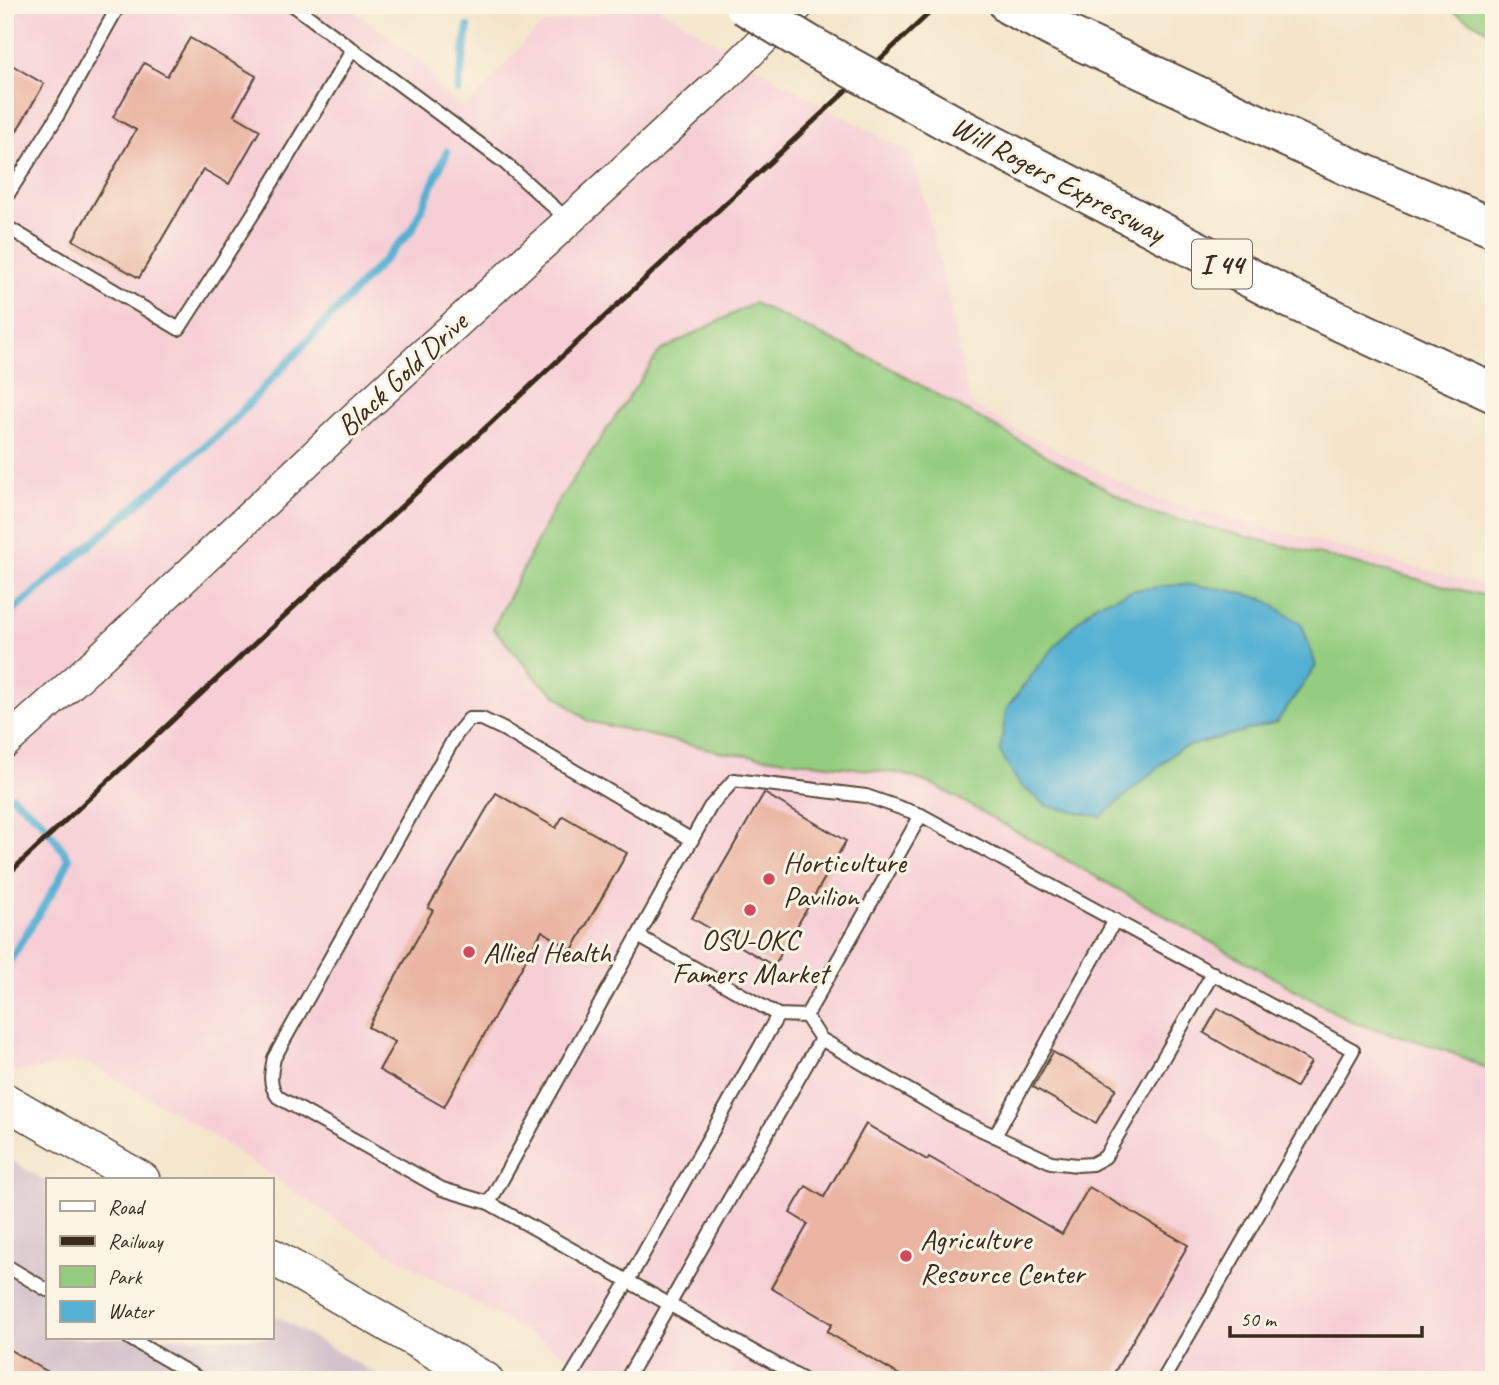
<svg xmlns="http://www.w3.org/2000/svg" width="1499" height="1385" viewBox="0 0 1499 1385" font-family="Caveat,sans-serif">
  <rect width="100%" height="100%" fill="#fcf5e5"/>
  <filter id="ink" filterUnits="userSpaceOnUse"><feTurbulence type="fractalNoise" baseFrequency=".0143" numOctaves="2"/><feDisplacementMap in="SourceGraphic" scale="14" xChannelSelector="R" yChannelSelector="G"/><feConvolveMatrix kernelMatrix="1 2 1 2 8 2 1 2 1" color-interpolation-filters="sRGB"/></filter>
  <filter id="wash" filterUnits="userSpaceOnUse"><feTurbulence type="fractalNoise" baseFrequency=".00686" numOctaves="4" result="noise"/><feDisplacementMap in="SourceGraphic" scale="28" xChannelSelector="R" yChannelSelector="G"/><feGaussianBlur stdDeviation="1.57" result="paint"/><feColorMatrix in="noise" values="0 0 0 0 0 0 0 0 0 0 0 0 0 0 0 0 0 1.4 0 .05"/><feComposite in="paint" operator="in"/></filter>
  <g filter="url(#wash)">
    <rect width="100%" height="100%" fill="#f4e5ca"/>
    <polygon fill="#f6cfd6" points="5,5 347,5 427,66 438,88 465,107 485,89 528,37 542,25 638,5 655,5 781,82 912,154 941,264 968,395 972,404 1006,424 1150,497 1494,588 1494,1380 596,1380 569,1357 423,1273 336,1220 206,1131 87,1062 14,1072 5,1069"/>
    <polygon fill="#d1bdc9" points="5,1157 47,1182 47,1338 271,1338 271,1313 386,1380 5,1380"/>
    <g fill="#95cd80" stroke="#687c4f" stroke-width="2">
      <polygon points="1442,5 1494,5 1494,34"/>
      <path d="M754,303L881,363L1147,512L1494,598V1073C1451,1048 1399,1036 1352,1022L934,785L903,774L722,752L588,721L539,681L493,628L555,506L660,351Z"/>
    </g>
    <polygon fill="#55b1d3" stroke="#486e78" stroke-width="2" points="1183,584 1224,589 1264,599 1302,625 1316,666 1277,722 1179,749 1101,817 1047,806 1019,784 1000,752 1006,710 1038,666 1070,629 1096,604 1134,590"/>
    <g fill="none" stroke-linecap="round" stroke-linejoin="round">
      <g stroke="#55b1d3" stroke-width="8">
        <polyline points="458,90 468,27"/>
        <polyline points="5,618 226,428 412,230 447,152"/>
        <polyline points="5,968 59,881 69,859 42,821 11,796"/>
      </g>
    </g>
    <g id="blocks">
      <g fill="#eab6a3">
        <polygon points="190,38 256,76 234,115 260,130 229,184 203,169 139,278 73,240 136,130 113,117 144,63 167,76"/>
        <polygon points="5,61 44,84 5,151"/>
        <polygon points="496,793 556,828 563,816 627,853 572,950 542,931 444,1107 379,1070 395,1042 368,1027 433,910 428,908"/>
        <polygon points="764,793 846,841 774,966 692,918"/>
        <polygon points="1218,1008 1311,1062 1296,1087 1204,1033"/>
        <polygon points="1053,1052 1116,1088 1096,1123 1033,1087"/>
        <polygon points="866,1124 927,1160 929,1157 1062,1234 1089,1187 1188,1245 1110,1380 908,1380 827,1332 832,1324 771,1288 808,1224 790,1213 798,1199 806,1186 824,1197"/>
        <polygon points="5,1347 62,1380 5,1380"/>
      </g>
    </g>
  </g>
  <g filter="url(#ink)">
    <use href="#blocks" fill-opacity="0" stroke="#574638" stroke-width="2"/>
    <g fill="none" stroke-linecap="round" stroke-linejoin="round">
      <g stroke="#574638" stroke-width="16">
        <g id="service">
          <polyline points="293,5 505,163 568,220"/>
          <polyline points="5,199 55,120 119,5"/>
          <polyline points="5,226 179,329 253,214 353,49"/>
          <path d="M692,840L503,729L482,719H469L456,735L274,1058C271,1073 268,1084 278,1097L442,1189L489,1203L804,1380"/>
          <polyline points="638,936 778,1015 806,1016 821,1039 958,1119 1051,1162 1077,1165 1092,1164 1105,1157 1213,973"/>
          <polyline points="806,1016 921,815"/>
          <polyline points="995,1136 1115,920"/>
          <polyline points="489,1203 710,807 734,780 866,796 921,815 1353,1050 1163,1380"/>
          <polyline points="5,1265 47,1290"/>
          <polyline points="129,1338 201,1380"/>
          <polyline points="569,1380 628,1281 778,1015"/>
          <polyline points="626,1380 821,1039"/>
        </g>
      </g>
      <g stroke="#574638" stroke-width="33">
        <polyline id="tertiary" points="5,743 88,669 359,413 722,80 799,5"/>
      </g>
      <g stroke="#574638" stroke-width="38">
        <g id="secondary">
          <polyline points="5,1101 142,1180"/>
          <polyline points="271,1256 485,1380"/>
        </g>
      </g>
      <g stroke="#574638" stroke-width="42">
        <g id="motorway">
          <polyline points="1009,5 1057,30 1365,174 1494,228"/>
          <polyline points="956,126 1293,300 1494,393"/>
        </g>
      </g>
      <use href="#service" stroke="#fff" stroke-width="12"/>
      <use href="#tertiary" stroke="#fff" stroke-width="30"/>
      <use href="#secondary" stroke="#fff" stroke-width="35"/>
      <use href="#motorway" stroke="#fff" stroke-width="38"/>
      <polyline stroke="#3b2a1e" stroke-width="5" points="5,877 938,5"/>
      <g stroke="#574638" stroke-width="42" stroke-linecap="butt">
        <polyline id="motorway-bridge" points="744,5 813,47 956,126"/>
      </g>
      <use href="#motorway-bridge" stroke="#fff" stroke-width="38"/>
    </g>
  </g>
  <g fill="#d1495b" stroke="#fcf5e5" stroke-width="2.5">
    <circle cx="769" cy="879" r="7"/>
    <circle cx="750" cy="910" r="7"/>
    <circle cx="469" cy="952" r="7"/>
    <circle cx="906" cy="1256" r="7"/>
  </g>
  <g text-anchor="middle" stroke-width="6" stroke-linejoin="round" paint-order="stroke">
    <rect fill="#fcf5e5" stroke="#75675a" stroke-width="2" x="1192" y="239.5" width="60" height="49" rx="5"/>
    <g font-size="28" font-weight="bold" fill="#3b2a1e">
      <text x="1222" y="274">I 44</text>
    </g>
    <g font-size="30" fill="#3b2a1e" stroke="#fcf5e5">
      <text transform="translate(1058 179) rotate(28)" y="10">Will Rogers Expressway</text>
      <text transform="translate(402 374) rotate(-43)" y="10">Black Gold Drive</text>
    </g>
    <g font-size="30" fill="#3b2a1e" stroke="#fcf5e5" text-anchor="start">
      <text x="783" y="872">Horticulture<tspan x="783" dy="34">Pavilion</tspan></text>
      <text x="750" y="949" text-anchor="middle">OSU-OKC<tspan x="750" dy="34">Famers Market</tspan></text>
      <text x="483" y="962">Allied Health</text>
      <text x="920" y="1249">Agriculture<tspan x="920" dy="34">Resource Center</tspan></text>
    </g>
  </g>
  <rect width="1499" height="1385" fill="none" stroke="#fcf5e5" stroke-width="28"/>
  <rect x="46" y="1178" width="228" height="161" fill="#fcf5e5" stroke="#afa495" stroke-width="2"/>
  <rect x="60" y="1201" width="35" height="10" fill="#ffffff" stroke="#afa495" stroke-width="2"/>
  <text x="108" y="1214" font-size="21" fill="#3b2a1e">Road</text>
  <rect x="60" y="1236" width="35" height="10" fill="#3b2a1e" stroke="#afa495" stroke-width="2"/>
  <text x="108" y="1248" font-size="21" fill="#3b2a1e">Railway</text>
  <rect x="60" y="1266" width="35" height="21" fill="#95cd80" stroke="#afa495" stroke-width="2"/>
  <text x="108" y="1284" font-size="21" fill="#3b2a1e">Park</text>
  <rect x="60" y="1301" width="35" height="21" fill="#55b1d3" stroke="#afa495" stroke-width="2"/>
  <text x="108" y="1318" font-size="21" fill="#3b2a1e">Water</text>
  <path d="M1230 1326v10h192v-10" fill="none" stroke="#3b2a1e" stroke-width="3.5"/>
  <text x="1240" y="1326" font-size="21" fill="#3b2a1e" stroke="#fcf5e5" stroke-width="5" paint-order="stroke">50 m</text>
</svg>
